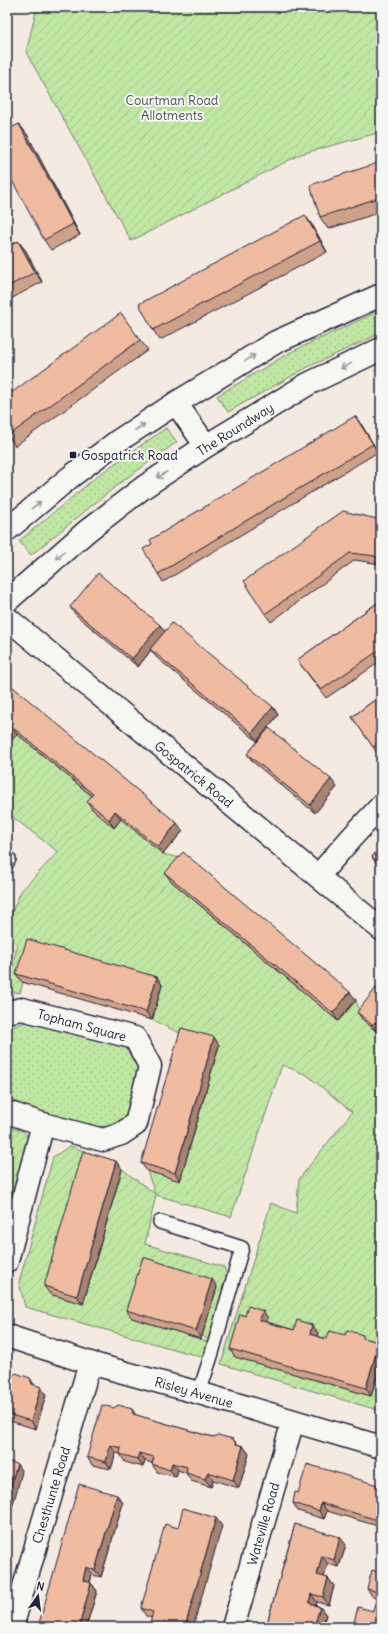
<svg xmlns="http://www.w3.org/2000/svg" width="388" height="1634" viewBox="0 0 388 1634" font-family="Delius,sans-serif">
  <defs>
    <pattern id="grass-dots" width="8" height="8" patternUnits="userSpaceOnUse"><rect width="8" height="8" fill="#bfe6a2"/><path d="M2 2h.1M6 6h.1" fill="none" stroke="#a4c58c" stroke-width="1.8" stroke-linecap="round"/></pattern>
    <pattern id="garden-furrows" width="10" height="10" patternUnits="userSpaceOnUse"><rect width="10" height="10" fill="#bfe6a2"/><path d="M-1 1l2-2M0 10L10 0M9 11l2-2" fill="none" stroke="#a4c58c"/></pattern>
  </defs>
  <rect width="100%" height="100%" fill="#f5eae2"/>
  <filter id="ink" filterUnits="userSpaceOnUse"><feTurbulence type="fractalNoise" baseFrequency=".025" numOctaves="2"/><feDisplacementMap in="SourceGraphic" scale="8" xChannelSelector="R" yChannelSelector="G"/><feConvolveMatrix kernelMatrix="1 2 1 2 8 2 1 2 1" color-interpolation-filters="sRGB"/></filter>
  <g filter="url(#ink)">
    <g fill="url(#grass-dots)" stroke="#70846e">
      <polygon points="381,310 381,333 306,368 228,412 217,396 289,353"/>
      <polygon points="166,428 177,442 120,483 31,555 19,541 100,474"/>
      <polygon points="28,1021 118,1043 134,1053 141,1076 127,1115 116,1127 80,1126 35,1112 7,1097 7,1029"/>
    </g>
    <g fill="url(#garden-furrows)" stroke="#70846e">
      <polygon points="37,7 381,7 381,132 301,154 131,241 26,52"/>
      <polygon points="17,734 99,802 93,809 114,827 121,819 163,854 188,860 171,881 338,1021 356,1000 362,1019 381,1035 381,1349 368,1346 368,1343 353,1338 350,1343 335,1339 332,1347 315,1342 318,1333 303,1328 299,1338 264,1328 268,1318 254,1314 250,1323 245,1323 235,1356 371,1396 381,1363 381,1411 221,1364 271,1203 296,1213 299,1179 352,1112 307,1075 282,1065 231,1217 156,1195 145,1244 224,1267 228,1278 209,1340 202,1336 217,1287 149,1266 132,1318 201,1339 209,1343 205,1358 25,1307 19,1282 53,1157 70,1146 90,1153 50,1294 83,1304 122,1169 155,1194 147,1171 180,1180 219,1046 186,1036 152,1020 162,985 33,947 20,993 7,991 17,946 7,924 21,891 58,852 10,815 7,819 7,738 11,741"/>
      <polygon points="7,1127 23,1131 31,1141 7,1232"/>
    </g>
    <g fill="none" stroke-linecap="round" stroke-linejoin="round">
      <g stroke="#22223b" stroke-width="16">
        <g id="lane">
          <polyline points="7,863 9,859"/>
          <polyline points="160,1222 242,1248 212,1353 199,1393"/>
        </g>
      </g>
      <g stroke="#22223b" stroke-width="25">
        <g id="street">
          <polyline points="7,618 381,929"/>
          <polyline points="318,876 352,837 381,806"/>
          <polyline points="7,1012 22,1009 135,1038 150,1066 136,1124 121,1134 103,1140 43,1124 7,1112"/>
          <polyline points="7,1261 43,1124"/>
          <polyline points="7,1336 90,1363 199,1393 381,1447"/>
          <polyline points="12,1627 90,1363"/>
          <polyline points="233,1627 293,1421"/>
        </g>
      </g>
      <g stroke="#22223b" stroke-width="25">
        <g id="primary">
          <polyline points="176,403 206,446"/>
          <polyline points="7,530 69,478 118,441 176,403 276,342 381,295"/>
          <polyline points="7,601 87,531 144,487 206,446 308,384 381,349"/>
        </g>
      </g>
      <use href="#lane" stroke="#f6f6f2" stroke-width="13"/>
      <use href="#street" stroke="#f6f6f2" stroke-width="22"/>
      <use href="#primary" stroke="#f6f6f2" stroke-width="22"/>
    </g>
    <g fill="#cea18a" stroke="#22223b">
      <polygon points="27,134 80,235 51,250 44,240"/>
      <polygon points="381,162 381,212 328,229 320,217"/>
      <polygon points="313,226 327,252 160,340 153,330"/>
      <polygon points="18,241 26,251 42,282 7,301 7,247"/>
      <polygon points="140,340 148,350 15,446 7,434"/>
      <polygon points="361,424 378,452 163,582 158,574"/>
      <polygon points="381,520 381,565 380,564 355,560 271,622 265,614"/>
      <polygon points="381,596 381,661 326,698 297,660 380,601"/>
      <polygon points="70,607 160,625 165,632 273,707 278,715 257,741 156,657 151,650 138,667 76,615"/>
      <polygon points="7,684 183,831 163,854 121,819 114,828 92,809 87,801 92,796 17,734 11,741 7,738"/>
      <polygon points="381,695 381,753 378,754 352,717"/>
      <polygon points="247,754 337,787 315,813 253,762"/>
      <polygon points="381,846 381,868 377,865 372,857"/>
      <polygon points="165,873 356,1000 338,1021 171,881"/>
      <polygon points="16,974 157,977 162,985 152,1020 22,982"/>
      <polygon points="381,993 381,1031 380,1030 378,1033 362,1019 357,1012"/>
      <polygon points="219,1045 180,1181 147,1171 141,1163"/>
      <polygon points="122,1169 83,1304 50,1294 44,1286"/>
      <polygon points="217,1287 201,1339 132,1318 126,1310"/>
      <polygon points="245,1316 268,1318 267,1322 294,1330 318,1333 317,1336 326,1339 345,1335 365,1339 379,1342 381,1345 381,1362 371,1396 235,1357 230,1349"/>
      <polygon points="7,1377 41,1387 46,1395 36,1429 10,1421 9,1427 7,1426"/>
      <polygon points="114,1408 132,1409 136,1415 205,1435 214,1437 233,1439 237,1444 243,1446 249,1454 239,1488 213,1480 211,1487 191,1481 186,1473 178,1470 176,1477 157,1472 152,1464 152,1463 145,1461 143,1467 125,1462 120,1454 116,1453 111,1469 92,1465 87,1457"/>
      <polygon points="381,1486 381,1527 327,1511 324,1519 298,1511 293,1503 298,1493"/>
      <polygon points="117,1495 123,1503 101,1577 92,1575 90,1582 91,1583 97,1591 86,1627 38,1627"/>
      <polygon points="295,1524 346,1545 339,1567 328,1564 324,1577 328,1578 334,1586 329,1605 317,1602 316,1605 320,1607 326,1615 322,1627 266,1627"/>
      <polygon points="222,1526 152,1618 146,1616 141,1608 178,1528"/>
      <polygon points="381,1573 381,1627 354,1627 353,1626 373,1611 377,1598 373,1597 367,1589"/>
    </g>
    <g fill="#a78371" stroke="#22223b">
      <polygon points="19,124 27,134 80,235 73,224"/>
      <polygon points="305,215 313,226 327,252 320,241"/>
      <polygon points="18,241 26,251 42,282 35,272"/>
      <polygon points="355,416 361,424 378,452 373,444"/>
      <polygon points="160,625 166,633 150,649 151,650 138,667 132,659"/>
      <polygon points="273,707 278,715 257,741 252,733"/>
      <polygon points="11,726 17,734 11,741 7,735 7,731"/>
      <polygon points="331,779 337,787 315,813 310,805"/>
      <polygon points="115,811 121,819 114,828 109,820"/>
      <polygon points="177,823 183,831 163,854 158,847"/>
      <polygon points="157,977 162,985 152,1020 146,1012"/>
      <polygon points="350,992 356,1000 338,1021 333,1013"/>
      <polygon points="375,1022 380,1030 378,1033 372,1025"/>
      <polygon points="214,1037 219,1045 180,1181 175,1173"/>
      <polygon points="116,1161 122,1169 83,1304 77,1296"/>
      <polygon points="212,1279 217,1287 201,1339 196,1331"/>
      <polygon points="263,1311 268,1318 264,1328 259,1320"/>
      <polygon points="312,1325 318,1333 315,1342 310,1334"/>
      <polygon points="379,1342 381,1345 381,1362 371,1396 366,1388"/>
      <polygon points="30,1378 35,1386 32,1384"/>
      <polygon points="41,1387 46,1395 36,1429 31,1421"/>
      <polygon points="7,1417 10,1421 9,1427 7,1424"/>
      <polygon points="110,1445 116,1453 111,1469 106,1462"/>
      <polygon points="243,1446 249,1454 239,1488 233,1480"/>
      <polygon points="139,1453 145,1461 143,1467 137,1459"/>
      <polygon points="172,1463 178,1470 176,1477 170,1470"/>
      <polygon points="17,1464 22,1472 7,1526 7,1499"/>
      <polygon points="208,1472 213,1480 211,1487 205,1479"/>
      <polygon points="117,1495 123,1503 101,1577 95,1570"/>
      <polygon points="321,1503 327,1511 324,1519 319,1511"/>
      <polygon points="216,1518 222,1526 193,1627 185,1627"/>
      <polygon points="340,1537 346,1545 339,1567 334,1560"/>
      <polygon points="322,1556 328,1564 322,1583 317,1575"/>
      <polygon points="86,1567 92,1575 88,1588 83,1580"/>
      <polygon points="328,1578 334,1586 329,1605 323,1597"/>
      <polygon points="91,1583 97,1591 86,1627 79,1627"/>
      <polygon points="311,1594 317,1602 314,1611 309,1603"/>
      <polygon points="320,1607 326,1615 322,1627 314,1627"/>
    </g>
    <g fill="#efbba1" stroke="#22223b">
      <polygon points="19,124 73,224 44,240 7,171 7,130"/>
      <polygon points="381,162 381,197 320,217 310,185"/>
      <polygon points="305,215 320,241 153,330 139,304"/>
      <polygon points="18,241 35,272 7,287 7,247"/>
      <polygon points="121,313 140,340 8,436 7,434 7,396"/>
      <polygon points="355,416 373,444 158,574 143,549 152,544 150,540"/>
      <polygon points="381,429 381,438 378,430"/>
      <polygon points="343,511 381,520 381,564 375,556 350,553 265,614 244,581"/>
      <polygon points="98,573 160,625 132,659 70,607"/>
      <polygon points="381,596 381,649 321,690 297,660 380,601"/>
      <polygon points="172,623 273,707 252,733 150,649"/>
      <polygon points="8,683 177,823 158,847 115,811 109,820 87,801 93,794 11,726 7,731 7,684"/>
      <polygon points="381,695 381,741 373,747 352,717"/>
      <polygon points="269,728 331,779 310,805 247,754"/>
      <polygon points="381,846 381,865 372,857"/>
      <polygon points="183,852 350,992 333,1013 165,873"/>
      <polygon points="27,939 157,977 146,1012 16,974"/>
      <polygon points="376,988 381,993 381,1028 375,1022 372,1025 357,1012"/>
      <polygon points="181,1028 214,1037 175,1173 141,1163"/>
      <polygon points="83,1151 116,1161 77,1296 44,1286"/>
      <polygon points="143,1257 212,1279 196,1331 126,1310"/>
      <polygon points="248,1306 263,1311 259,1320 294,1330 297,1320 312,1325 310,1334 326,1339 330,1331 345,1335 347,1330 363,1335 363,1338 379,1342 366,1388 230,1349 240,1314 245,1316"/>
      <polygon points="16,1373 30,1378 32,1384 41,1387 31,1421 7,1414 7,1377 10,1378"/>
      <polygon points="102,1405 114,1408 118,1405 122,1406 132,1409 133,1414 205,1435 214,1437 218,1435 233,1439 236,1444 243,1446 233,1480 208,1472 205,1479 186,1473 187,1467 172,1463 170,1470 152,1464 154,1457 139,1453 137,1459 120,1454 121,1448 110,1445 106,1462 87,1457"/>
      <polygon points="7,1461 17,1464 7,1499"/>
      <polygon points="307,1464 381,1486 381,1521 321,1503 319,1511 293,1503 295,1492 298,1493"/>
      <polygon points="79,1484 117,1495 95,1570 86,1567 83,1580 91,1583 79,1627 38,1627"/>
      <polygon points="183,1508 216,1518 185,1627 149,1627 153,1612 141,1608 165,1524 178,1528"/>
      <polygon points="295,1524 340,1537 334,1560 322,1556 317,1575 328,1578 323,1597 311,1594 309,1603 320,1607 314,1627 310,1627 302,1625 301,1627 266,1627"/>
      <polygon points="372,1570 381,1573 381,1627 357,1627 353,1626 358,1607 373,1611 378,1592 367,1589"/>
    </g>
    <defs><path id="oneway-shaft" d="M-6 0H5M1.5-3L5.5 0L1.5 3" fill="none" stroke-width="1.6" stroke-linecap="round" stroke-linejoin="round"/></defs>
    <g stroke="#9797a0">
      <use href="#oneway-shaft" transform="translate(250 358) rotate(-32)"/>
      <use href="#oneway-shaft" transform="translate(346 366) rotate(154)"/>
      <use href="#oneway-shaft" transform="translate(140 427) rotate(-33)"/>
      <use href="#oneway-shaft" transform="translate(162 475) rotate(146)"/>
      <use href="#oneway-shaft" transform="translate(36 505) rotate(-39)"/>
      <use href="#oneway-shaft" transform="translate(60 555) rotate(140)"/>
    </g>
  </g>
  <rect fill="#22223b" stroke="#f6f6f2" stroke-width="1.5" x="69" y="451" width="8" height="8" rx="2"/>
  <g text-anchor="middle" stroke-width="4" stroke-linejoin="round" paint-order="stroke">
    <g font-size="13" fill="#495355" stroke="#f6f6f2">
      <text x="172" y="105">Courtman Road<tspan x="172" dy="15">Allotments</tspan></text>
    </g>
    <g font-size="13" fill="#22223b" stroke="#f6f6f2">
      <text transform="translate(235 429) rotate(-32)" y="5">The Roundway</text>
      <text transform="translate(194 774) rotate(39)" y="5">Gospatrick Road</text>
      <text transform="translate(82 1025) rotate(15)" y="5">Topham Square</text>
      <text transform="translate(194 1392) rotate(16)" y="5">Risley Avenue</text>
      <text transform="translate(51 1495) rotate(-73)" y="5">Chesthunte Road</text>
      <text transform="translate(263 1524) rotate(-74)" y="5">Wateville Road</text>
    </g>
    <g font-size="13" fill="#22223b" stroke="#f6f6f2" text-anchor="start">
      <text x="81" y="460">Gospatrick Road</text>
    </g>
  </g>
  <rect width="388" height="1634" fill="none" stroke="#f6f6f2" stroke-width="24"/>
  <rect x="12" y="12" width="364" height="1610" fill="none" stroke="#22223b" stroke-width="1.5" filter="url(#ink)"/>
  <g transform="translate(38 1596) rotate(14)" stroke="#f6f6f2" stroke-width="3" paint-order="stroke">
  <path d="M0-3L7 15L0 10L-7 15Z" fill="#22223b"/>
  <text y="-6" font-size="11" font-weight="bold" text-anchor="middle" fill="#22223b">N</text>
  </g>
</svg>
